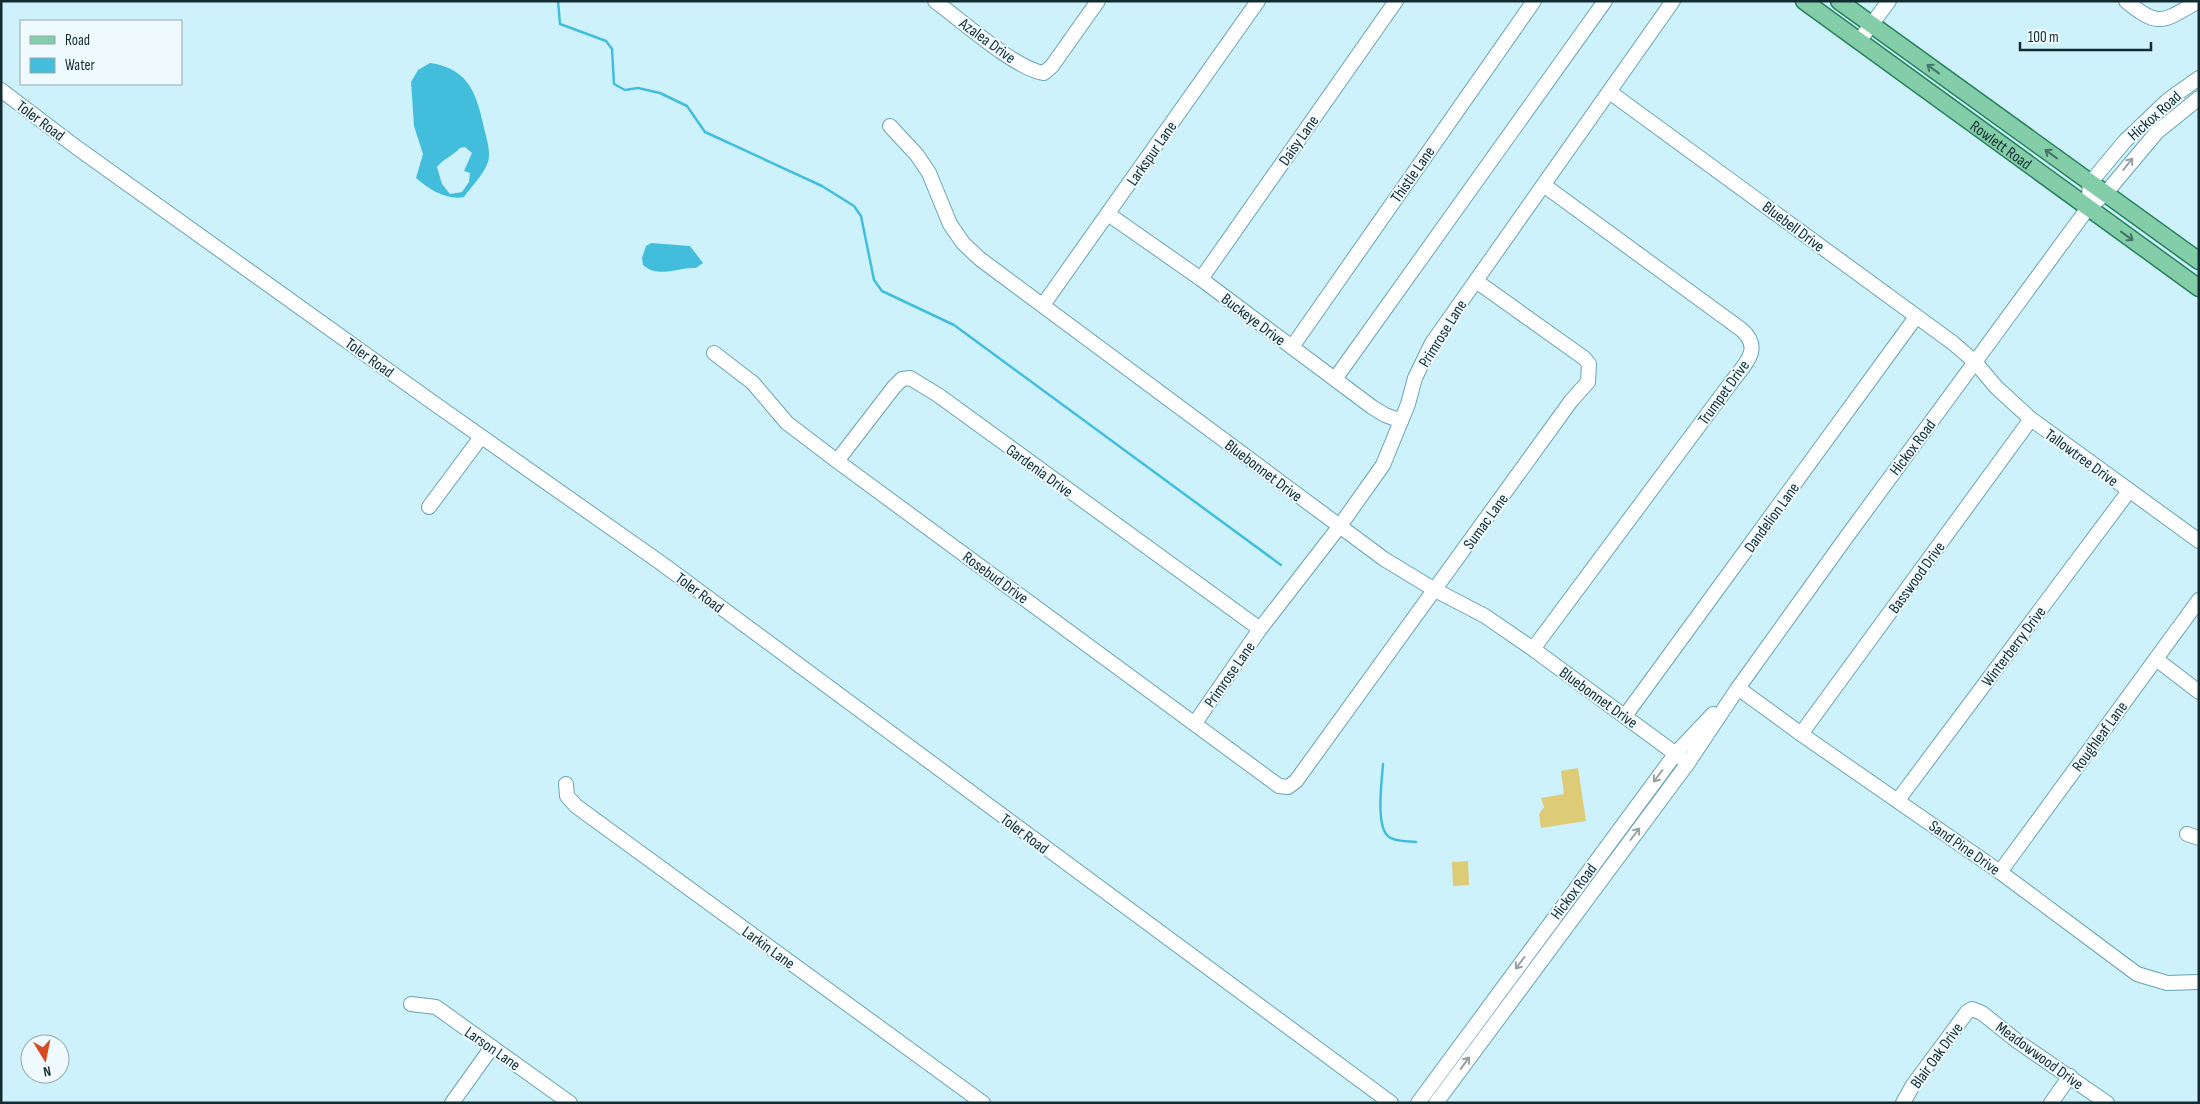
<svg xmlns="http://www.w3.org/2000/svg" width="2200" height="1104" viewBox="0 0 2200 1104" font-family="'Sofia Sans Condensed',sans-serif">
  <rect width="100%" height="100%" fill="#cef2fc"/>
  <g fill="#decb78">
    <polygon points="1578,768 1586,821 1541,828 1539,814 1544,807 1541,798 1564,794 1561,771"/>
    <polygon points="1468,861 1469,885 1453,886 1452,862"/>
  </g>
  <g fill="#42bedc" fill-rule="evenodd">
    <path d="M430,63C471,69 477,96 485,132C487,140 491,153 488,162C484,174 471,187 464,197C448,201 428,189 416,178L423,154L414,126L411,82L418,70ZM465,147L472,153L464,171L470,173L469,182L462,192L450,194L442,184L437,167C444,158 453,156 460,148Z"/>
    <path d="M651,243L690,246L703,263L696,268C677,267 659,279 643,265L642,258L646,246Z"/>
  </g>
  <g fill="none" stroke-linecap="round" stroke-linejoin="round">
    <g stroke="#42bedc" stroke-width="2.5">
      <polyline points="558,1 560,24 606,41 612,49 614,84 625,90 638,88 660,93 687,106 705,132 822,186 854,206 861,216 874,280 882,291 954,325 1281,565"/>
      <path d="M1383,764C1382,780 1375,827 1389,837C1396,842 1408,841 1416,842"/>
    </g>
    <g stroke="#68a3b3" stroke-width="16">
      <g id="minor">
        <path d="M935,1C961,20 1015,69 1044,73L1052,66L1098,1"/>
        <path d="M2126,1C2160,29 2163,21 2199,1"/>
        <polyline points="1859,41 1889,1"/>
        <polyline points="1,90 76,147 435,404 661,563 1391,1103"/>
        <polyline points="1611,93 1953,343 1975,362 1996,387 2031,419 2199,541"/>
        <polyline points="890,126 917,155 929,173 950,224 963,243 980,259 1384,559 1435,590 1485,616 1533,649 1688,763"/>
        <polyline points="2088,208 2090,183 2125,141 2168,100 2199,78"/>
        <polyline points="1108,214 1201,279 1372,407 1385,415 1401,421"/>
        <polyline points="1201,279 1396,1"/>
        <polyline points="1043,305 1258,1"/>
        <polyline points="1292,347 1534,1"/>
        <polyline points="714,353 753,383 787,423 837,461 1279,786 1288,787 1296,781 1571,401 1588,382 1589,364 1584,358 1476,281"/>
        <polyline points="1335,379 1605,1"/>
        <polyline points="837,461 894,387 902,379 910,378 938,395 1260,629"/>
        <polyline points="429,507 481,437"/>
        <path d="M1533,649L1730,384C1743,366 1764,350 1742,330L1545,186"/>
        <polyline points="2156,659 2199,692"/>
        <polyline points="1738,688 1801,734 2000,872 2137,974 2167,983 2199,982"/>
        <polyline points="1625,716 1916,317"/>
        <polyline points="1195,723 1260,629 1339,527 1383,465 1408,404 1415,378 1432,343 1673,1"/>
        <polyline points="1801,734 2031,419"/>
        <polyline points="566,784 567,796 576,806 983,1103"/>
        <polyline points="1898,800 2129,491"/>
        <polyline points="2187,834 2199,838"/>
        <polyline points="2000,872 2199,600"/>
        <polyline points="411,1004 436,1007 570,1103"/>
        <polyline points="452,1103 492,1047"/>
        <polyline points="1418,1103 1676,753 1713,714"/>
        <polyline points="1436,1103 1688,763 1738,688 1845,539 2088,208 2105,194 2157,132 2199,98"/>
        <polyline points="1903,1103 1913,1085 1967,1012 1972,1009 1982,1013 2017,1041 2107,1103"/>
        <polyline points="2051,1103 2070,1076"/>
      </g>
    </g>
    <g stroke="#26805a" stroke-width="19">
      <g id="major">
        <path id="s1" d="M1804,1L2199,288"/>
        <polyline points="1839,1 2199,261"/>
      </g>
    </g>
    <use href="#minor" stroke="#fff" stroke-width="14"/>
    <use href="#major" stroke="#83cea9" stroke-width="16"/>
  </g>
  <defs><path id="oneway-shaft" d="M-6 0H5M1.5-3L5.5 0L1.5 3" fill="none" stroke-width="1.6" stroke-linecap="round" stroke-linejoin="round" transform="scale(1.25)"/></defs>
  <g stroke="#457568">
    <use href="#oneway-shaft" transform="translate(1933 69) rotate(-144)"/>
    <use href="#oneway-shaft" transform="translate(2051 154) rotate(-144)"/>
    <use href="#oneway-shaft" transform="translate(2127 236) rotate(36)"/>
  </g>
  <g stroke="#95a0a3">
    <use href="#oneway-shaft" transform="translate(2128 164) rotate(-51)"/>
    <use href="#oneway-shaft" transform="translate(1658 776) rotate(127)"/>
    <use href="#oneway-shaft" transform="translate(1635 834) rotate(-53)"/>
    <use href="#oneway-shaft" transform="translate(1520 963) rotate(127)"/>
    <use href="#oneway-shaft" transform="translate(1465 1063) rotate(-54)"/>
  </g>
  <g text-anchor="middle" stroke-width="4" stroke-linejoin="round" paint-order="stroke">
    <g font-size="16" fill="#132c32" stroke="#effafe">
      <text transform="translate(988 40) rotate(36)" y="6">Azalea Drive</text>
      <text transform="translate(2154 115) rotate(-42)" y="6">Hickox Road</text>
      <text transform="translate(41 120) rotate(37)" y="6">Toler Road</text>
      <text transform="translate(1298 140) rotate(-55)" y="6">Daisy Lane</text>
      <text dy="6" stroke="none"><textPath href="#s1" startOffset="244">Rowlett Road</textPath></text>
      <text transform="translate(1151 153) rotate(-55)" y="6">Larkspur Lane</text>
      <text transform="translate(1412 174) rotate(-55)" y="6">Thistle Lane</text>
      <text transform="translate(1794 226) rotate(37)" y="6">Bluebell Drive</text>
      <text transform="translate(1254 319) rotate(37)" y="6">Buckeye Drive</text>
      <text transform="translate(1442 333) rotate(-58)" y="6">Primrose Lane</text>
      <text transform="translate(370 357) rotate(36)" y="6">Toler Road</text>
      <text transform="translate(1723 392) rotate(-54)" y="6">Trumpet Drive</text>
      <text transform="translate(1912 447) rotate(-53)" y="6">Hickox Road</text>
      <text transform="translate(2082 457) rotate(36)" y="6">Tallowtree Drive</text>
      <text transform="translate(1040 470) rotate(36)" y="6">Gardenia Drive</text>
      <text transform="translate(1264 470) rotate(37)" y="6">Bluebonnet Drive</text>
      <text transform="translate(1771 517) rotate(-54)" y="6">Dandelion Lane</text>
      <text transform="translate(1485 521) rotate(-54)" y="6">Sumac Lane</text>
      <text transform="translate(996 577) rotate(36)" y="6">Rosebud Drive</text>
      <text transform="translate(1916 577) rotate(-54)" y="6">Basswood Drive</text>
      <text transform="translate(700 592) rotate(37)" y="6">Toler Road</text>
      <text transform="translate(2013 646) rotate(-53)" y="6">Winterberry Drive</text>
      <text transform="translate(1229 674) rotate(-55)" y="6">Primrose Lane</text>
      <text transform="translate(1599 697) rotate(36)" y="6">Bluebonnet Drive</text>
      <text transform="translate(2099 736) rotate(-54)" y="6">Roughleaf Lane</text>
      <text transform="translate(1025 833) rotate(37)" y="6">Toler Road</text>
      <text transform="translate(1965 847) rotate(35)" y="6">Sand Pine Drive</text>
      <text transform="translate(1573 891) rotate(-53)" y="6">Hickox Road</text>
      <text transform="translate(769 947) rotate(36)" y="6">Larkin Lane</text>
      <text transform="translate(493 1048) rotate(35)" y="6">Larson Lane</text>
      <text transform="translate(1936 1055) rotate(-54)" y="6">Blair Oak Drive</text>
      <text transform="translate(2040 1055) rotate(36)" y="6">Meadowwood Drive</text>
    </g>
  </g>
  <rect width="2200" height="1104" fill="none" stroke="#132c32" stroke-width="5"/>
  <rect x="20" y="20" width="162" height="65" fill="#effafe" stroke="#97a8ac"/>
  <rect x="30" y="36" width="25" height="8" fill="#83cea9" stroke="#97a8ac"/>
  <text x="65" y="45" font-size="15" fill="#132c32">Road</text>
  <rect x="30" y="58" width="25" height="15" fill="#42bedc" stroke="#97a8ac"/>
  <text x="65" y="70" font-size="15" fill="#132c32">Water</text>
  <g transform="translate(45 1059) rotate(170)"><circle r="24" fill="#effafe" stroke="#97a8ac"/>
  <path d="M0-4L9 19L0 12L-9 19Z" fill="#d54c21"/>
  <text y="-8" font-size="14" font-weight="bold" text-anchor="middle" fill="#132c32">N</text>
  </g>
  <path d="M2020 42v8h131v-8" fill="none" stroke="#132c32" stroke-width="2.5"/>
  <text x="2028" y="42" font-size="15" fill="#132c32" stroke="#effafe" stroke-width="4" paint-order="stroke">100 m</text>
</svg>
